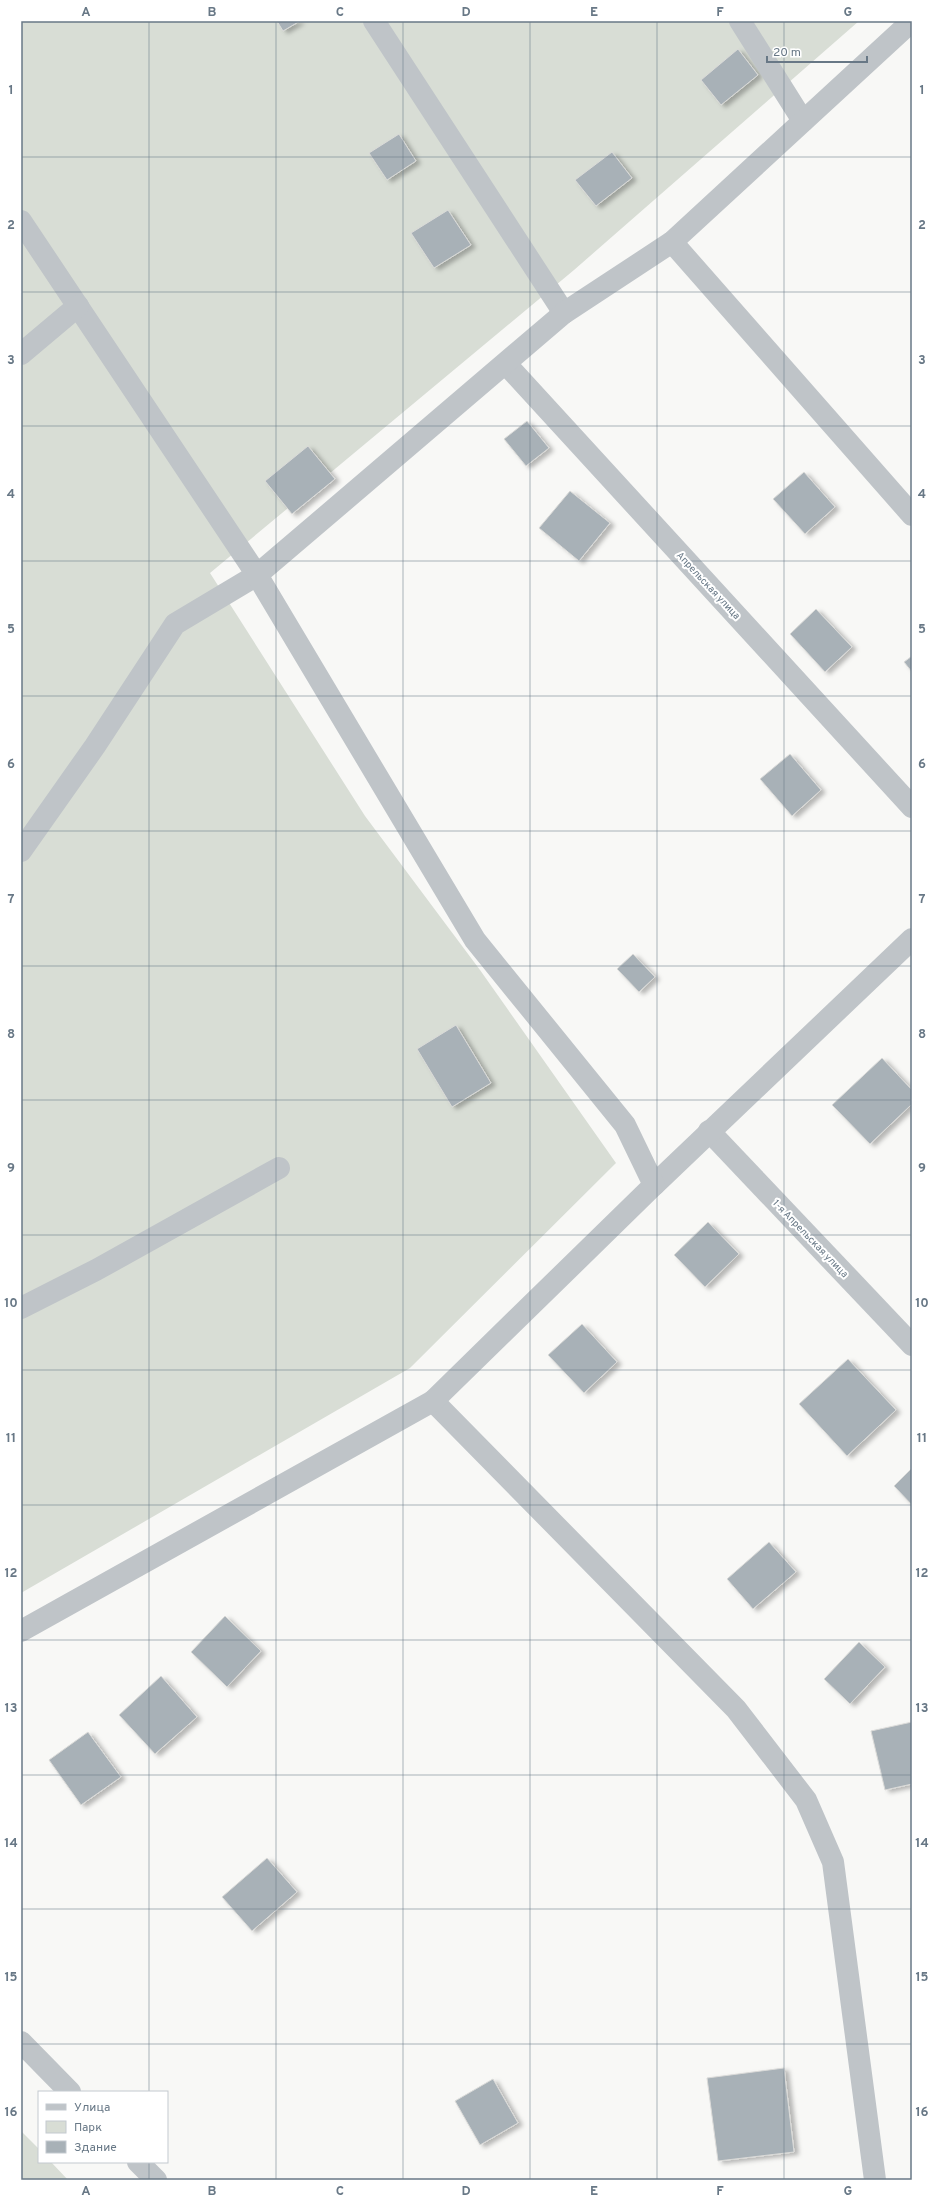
<svg xmlns="http://www.w3.org/2000/svg" width="933" height="2201" viewBox="0 0 933 2201" font-family="Overpass,sans-serif">
  <defs>
    <filter id="shadow"><feDropShadow dx="4.5" dy="2.5" stdDeviation="2" flood-color="#0004"/></filter>
  </defs>
  <rect width="100%" height="100%" fill="#f8f8f6"/>
  <g fill="#d8ddd5">
    <polygon points="21,21 859,21 574,270 210,573 365,816 480,970 616,1163 410,1368 21,1593"/>
    <polygon points="21,2131 39,2149 39,2162 51,2162 68,2180 21,2180"/>
  </g>
  <g fill="#a8b1b7" stroke="#dadad8" filter="url(#shadow)">
    <polygon points="277,21 300,21 283,31"/>
    <polygon points="738,49 758,75 721,105 701,80"/>
    <polygon points="399,134 416,161 387,180 369,153"/>
    <polygon points="612,152 632,178 596,206 575,180"/>
    <polygon points="448,210 471,245 434,268 411,233"/>
    <polygon points="527,421 549,448 526,466 504,439"/>
    <polygon points="308,446 335,479 292,514 265,481"/>
    <polygon points="804,472 835,507 805,534 773,499"/>
    <polygon points="570,491 610,523 579,561 539,528"/>
    <polygon points="816,609 852,647 825,672 790,634"/>
    <polygon points="912,656 912,672 904,662"/>
    <polygon points="790,754 821,790 792,816 760,779"/>
    <polygon points="633,954 655,977 639,992 617,969"/>
    <polygon points="456,1025 491,1083 452,1107 417,1049"/>
    <polygon points="882,1058 912,1090 912,1104 870,1144 832,1105"/>
    <polygon points="708,1222 739,1254 705,1287 674,1255"/>
    <polygon points="582,1324 617,1362 584,1393 548,1355"/>
    <polygon points="848,1359 896,1410 847,1456 799,1404"/>
    <polygon points="912,1468 912,1505 894,1486"/>
    <polygon points="769,1542 796,1572 753,1609 727,1579"/>
    <polygon points="225,1616 261,1651 227,1687 191,1652"/>
    <polygon points="859,1642 885,1667 850,1704 824,1679"/>
    <polygon points="161,1676 197,1717 155,1754 119,1715"/>
    <polygon points="912,1722 912,1784 885,1790 871,1731"/>
    <polygon points="88,1732 121,1777 81,1805 49,1760"/>
    <polygon points="267,1858 297,1892 252,1931 222,1897"/>
    <polygon points="784,2068 794,2152 718,2161 707,2078"/>
    <polygon points="493,2079 518,2123 480,2145 455,2101"/>
  </g>
  <g fill="none" stroke-linecap="round" stroke-linejoin="round">
    <g stroke="#bfc4c8" stroke-width="22">
      <polyline points="374,21 564,313"/>
      <polyline points="740,21 803,121"/>
      <polyline points="21,221 257,575 175,624 95,746 21,851"/>
      <polyline points="672,242 912,515"/>
      <polyline points="21,354 78,306"/>
      <polyline points="506,364 912,807"/>
      <polyline points="709,1131 912,1345"/>
      <polyline points="654,1185 912,939"/>
      <polyline points="21,1308 96,1270 279,1168"/>
      <polyline points="433,1401 736,1709 806,1800 833,1862 875,2180"/>
      <polyline points="21,1631 433,1401 654,1185 625,1125 475,940 257,575 564,313 672,242 912,21"/>
      <polyline points="21,2042 70,2092"/>
      <polyline points="138,2162 156,2180"/>
    </g>
  </g>
  <path fill="none" stroke="#687886" stroke-width="1" stroke-opacity="0.55" d="M149,21V2092M276,21V2180M403,21V2180M530,21V2180M657,21V2180M784,21V2180M21,157H912M21,292H912M21,426H912M21,561H912M21,696H912M21,831H912M21,966H912M21,1100H912M21,1235H912M21,1370H912M21,1505H912M21,1640H912M21,1775H912M21,1909H912M21,2044H912M149,2162V2180"/>
  <g text-anchor="middle" stroke-width="4" stroke-linejoin="round" paint-order="stroke">
    <g font-size="10" fill="#687886" stroke="#fff">
      <text transform="translate(709 585) rotate(47)" y="4">Апрельская улица</text>
      <text transform="translate(811 1238) rotate(46)" y="4">1-я Апрельская улица</text>
    </g>
  </g>
  <rect width="933" height="2201" fill="none" stroke="#ffffff" stroke-width="44"/>
  <rect x="38" y="2091" width="130" height="72" fill="#ffffff" stroke="#c3c9cf"/>
  <rect x="46" y="2104" width="20" height="6" fill="#bfc4c8" stroke="#c3c9cf"/>
  <text x="74" y="2111" font-size="12" fill="#687886">Улица</text>
  <rect x="46" y="2121" width="20" height="12" fill="#d8ddd5" stroke="#c3c9cf"/>
  <text x="74" y="2131" font-size="12" fill="#687886">Парк</text>
  <rect x="46" y="2141" width="20" height="12" fill="#a8b1b7" stroke="#c3c9cf"/>
  <text x="74" y="2151" font-size="12" fill="#687886">Здание</text>
  <path d="M767 56v6h100v-6" fill="none" stroke="#687886" stroke-width="2"/>
  <text x="773" y="56" font-size="12" fill="#687886" stroke="#ffffff" stroke-width="3" paint-order="stroke">20 m</text>
  <rect x="22" y="22" width="889" height="2157" fill="none" stroke="#687886" stroke-width="1.5"/>
  <g font-size="13" text-anchor="middle" font-weight="bold" fill="#687886">
    <text x="86" y="16">A</text>
    <text x="212" y="16">B</text>
    <text x="340" y="16">C</text>
    <text x="466" y="16">D</text>
    <text x="594" y="16">E</text>
    <text x="720" y="16">F</text>
    <text x="848" y="16">G</text>
    <text x="11" y="94">1</text>
    <text x="922" y="94">1</text>
    <text x="11" y="229">2</text>
    <text x="922" y="229">2</text>
    <text x="11" y="364">3</text>
    <text x="922" y="364">3</text>
    <text x="11" y="498">4</text>
    <text x="922" y="498">4</text>
    <text x="11" y="633">5</text>
    <text x="922" y="633">5</text>
    <text x="11" y="768">6</text>
    <text x="922" y="768">6</text>
    <text x="11" y="903">7</text>
    <text x="922" y="903">7</text>
    <text x="11" y="1038">8</text>
    <text x="922" y="1038">8</text>
    <text x="11" y="1172">9</text>
    <text x="922" y="1172">9</text>
    <text x="11" y="1307">10</text>
    <text x="922" y="1307">10</text>
    <text x="11" y="1442">11</text>
    <text x="922" y="1442">11</text>
    <text x="11" y="1577">12</text>
    <text x="922" y="1577">12</text>
    <text x="11" y="1712">13</text>
    <text x="922" y="1712">13</text>
    <text x="11" y="1847">14</text>
    <text x="922" y="1847">14</text>
    <text x="11" y="1981">15</text>
    <text x="922" y="1981">15</text>
    <text x="11" y="2116">16</text>
    <text x="922" y="2116">16</text>
    <text x="86" y="2195">A</text>
    <text x="212" y="2195">B</text>
    <text x="340" y="2195">C</text>
    <text x="466" y="2195">D</text>
    <text x="594" y="2195">E</text>
    <text x="720" y="2195">F</text>
    <text x="848" y="2195">G</text>
  </g>
</svg>
